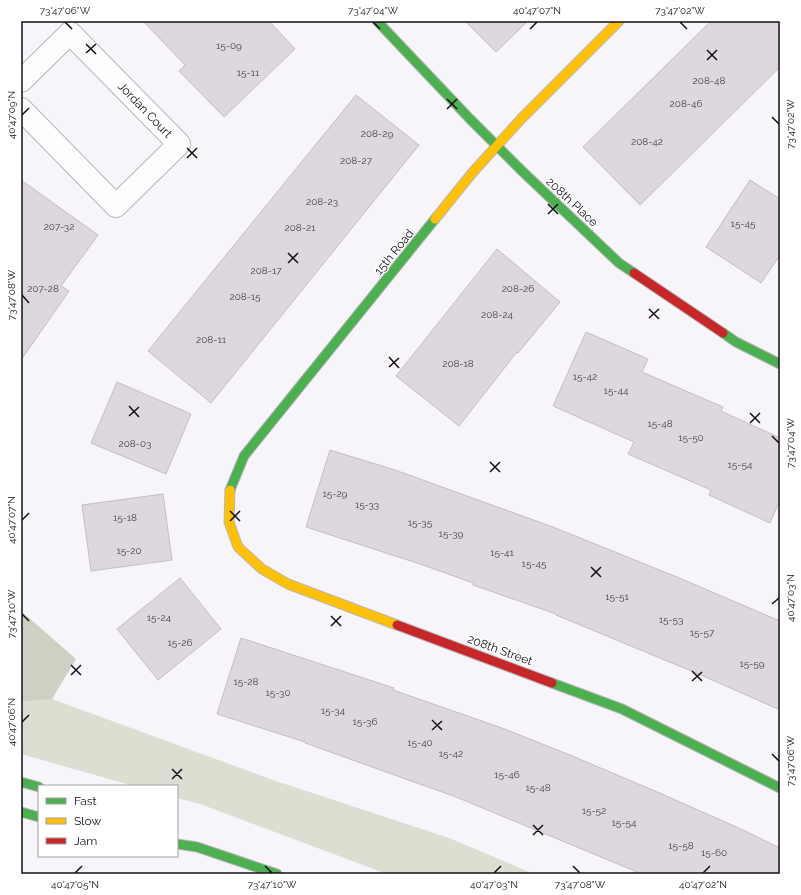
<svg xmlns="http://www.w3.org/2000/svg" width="801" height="895" viewBox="0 0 801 895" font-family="Raleway,sans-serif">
  <rect width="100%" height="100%" fill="#f7f4fa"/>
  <polygon fill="#dcded2" points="52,699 273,780 449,838 534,874 387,874 200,804 177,798 177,786 134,786 21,754 21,702"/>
  <polygon fill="#cdd0c3" points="21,611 76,659 52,699 21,702"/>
  <g fill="#ddd8e0" stroke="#c2bec5">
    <polygon points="143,21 269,21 295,49 224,117 179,71 185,65"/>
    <polygon points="465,21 528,21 496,52"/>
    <polygon points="711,21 780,21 780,67 640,205 583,147"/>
    <polygon points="356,95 419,145 211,403 148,351"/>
    <polygon points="21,180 98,235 61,286 69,291 21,360"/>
    <polygon points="750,180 780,199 780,255 761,283 706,247"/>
    <polygon points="497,249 560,302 518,353 517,352 459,426 396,376"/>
    <polygon points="586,332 648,359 642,372 723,407 721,411 780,438 780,500 770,523 709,495 711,490 628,454 634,442 553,406"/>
    <polygon points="117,382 191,414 166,474 91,443"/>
    <polygon points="330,450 395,470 553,527 677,577 780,621 780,710 701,675 556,615 556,614 473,585 473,583 423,565 306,527"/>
    <polygon points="163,494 172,560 91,571 82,505"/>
    <polygon points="180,578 221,629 158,680 117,629"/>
    <polygon points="241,638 394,688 393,690 502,728 570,755 655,791 741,829 780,848 780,874 642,874 456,797 305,743 305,742 217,714"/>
  </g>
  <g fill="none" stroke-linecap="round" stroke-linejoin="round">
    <g stroke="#bab6bd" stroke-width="24">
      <polyline id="street" points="21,81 70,33 179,144 116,206 21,109"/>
    </g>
    <g stroke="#bab6bd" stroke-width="11">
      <g id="fast">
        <polyline points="377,21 470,119 522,171 619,263 634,273"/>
        <polyline points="723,333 736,342 780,364"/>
        <polyline points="230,490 244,456 435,219"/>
        <polyline points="552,683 622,709 780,788"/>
        <polyline points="21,782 39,787"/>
        <polyline points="21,812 39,817"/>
        <polyline points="177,844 197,847 277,874"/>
      </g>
    </g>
    <g stroke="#bab6bd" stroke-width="11">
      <g id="slow">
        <polyline points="435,219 473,172 521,119 619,21"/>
        <polyline points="230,490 229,522 238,547 262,569 288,584 397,625"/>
      </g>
    </g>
    <g stroke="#bab6bd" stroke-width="11">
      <g id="jam">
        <polyline points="634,273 723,333"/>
        <polyline points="397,625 552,683"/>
      </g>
    </g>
    <use href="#street" stroke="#fefdfe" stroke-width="22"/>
    <use href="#fast" stroke="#4caf50" stroke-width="9"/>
    <use href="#slow" stroke="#ffc107" stroke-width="9"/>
    <use href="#jam" stroke="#c62828" stroke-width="9"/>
  </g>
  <path fill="none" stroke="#140f17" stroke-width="1.5" d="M65,22L72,29M373,22L380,29M680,22L687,29M530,29L537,22M86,44L96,54M707,50L717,60M86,53L96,44M707,60L717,50M447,99L457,109M447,109L457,99M22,115L29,108M772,117L779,124M187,148L197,158M187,158L197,148M548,204L558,214M548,214L558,204M288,253L298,263M288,263L298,253M22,295L29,303M649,309L659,319M649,318L659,309M389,357L399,368M389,367L399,358M129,406L139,417M750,413L760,423M129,416L139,407M750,423L760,413M772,436L779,443M490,462L500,472M490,472L500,462M230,511L240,521M22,520L29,513M230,521L240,511M591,567L601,577M591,577L601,567M772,604L779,598M22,614L29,621M331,616L341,626M331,626L341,616M71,665L81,675M692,671L702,681M71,675L81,665M692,681L702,672M432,720L442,730M22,722L29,715M432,730L442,721M772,754L779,761M172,769L182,779M172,779L182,769M533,825L543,835M533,835L543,825M265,866L272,873M573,866L580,873M75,873L82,866M494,873L501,866M703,873L710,866"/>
  <g text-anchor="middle" stroke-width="3" stroke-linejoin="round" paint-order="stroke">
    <g font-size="10" fill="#464149">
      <text x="229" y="49">15-09</text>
      <text x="248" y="76">15-11</text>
      <text x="709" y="84">208-48</text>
      <text x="686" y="107">208-46</text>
      <text x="377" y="137">208-29</text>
      <text x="647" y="145">208-42</text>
      <text x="356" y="164">208-27</text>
      <text x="322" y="205">208-23</text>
      <text x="743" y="227">15-45</text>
      <text x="59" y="230">207-32</text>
      <text x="300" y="231">208-21</text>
      <text x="266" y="274">208-17</text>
      <text x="43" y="292">207-28</text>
      <text x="518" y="292">208-26</text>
      <text x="245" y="300">208-15</text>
      <text x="497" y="318">208-24</text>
      <text x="211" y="343">208-11</text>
      <text x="458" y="367">208-18</text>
      <text x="585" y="380">15-42</text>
      <text x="616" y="394">15-44</text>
      <text x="660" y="427">15-48</text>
      <text x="691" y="441">15-50</text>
      <text x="135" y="447">208-03</text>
      <text x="740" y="468">15-54</text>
      <text x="335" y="497">15-29</text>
      <text x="367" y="508">15-33</text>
      <text x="125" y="521">15-18</text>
      <text x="420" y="526">15-35</text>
      <text x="451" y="537">15-39</text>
      <text x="129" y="554">15-20</text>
      <text x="502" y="556">15-41</text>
      <text x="534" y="567">15-45</text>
      <text x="617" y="600">15-51</text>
      <text x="159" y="621">15-24</text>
      <text x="671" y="623">15-53</text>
      <text x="702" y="636">15-57</text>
      <text x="180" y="646">15-26</text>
      <text x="752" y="667">15-59</text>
      <text x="246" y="685">15-28</text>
      <text x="278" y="696">15-30</text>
      <text x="333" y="714">15-34</text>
      <text x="365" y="725">15-36</text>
      <text x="420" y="746">15-40</text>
      <text x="451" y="757">15-42</text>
      <text x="507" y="778">15-46</text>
      <text x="538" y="791">15-48</text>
      <text x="594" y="814">15-52</text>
      <text x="624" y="826">15-54</text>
      <text x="681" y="849">15-58</text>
      <text x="714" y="856">15-60</text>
    </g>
    <g font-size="12" fill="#140f17" stroke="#fff">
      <text transform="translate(145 110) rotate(46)" y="4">Jordan Court</text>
      <text transform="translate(572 202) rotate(43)" y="4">208th Place</text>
      <text transform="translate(394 252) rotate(-51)" y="4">15th Road</text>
      <text transform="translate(500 650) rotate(20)" y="4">208th Street</text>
    </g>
  </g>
  <rect width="801" height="895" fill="none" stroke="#ffffff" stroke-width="44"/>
  <rect x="38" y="785" width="140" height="72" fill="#ffffff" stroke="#a19fa2"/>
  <rect x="46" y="798" width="20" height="6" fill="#4caf50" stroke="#a19fa2"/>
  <text x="74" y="805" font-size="12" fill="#140f17">Fast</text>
  <rect x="46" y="818" width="20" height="6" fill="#ffc107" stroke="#a19fa2"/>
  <text x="74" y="825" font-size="12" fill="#140f17">Slow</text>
  <rect x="46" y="838" width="20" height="6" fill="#c62828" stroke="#a19fa2"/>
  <text x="74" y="845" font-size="12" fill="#140f17">Jam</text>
  <rect x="22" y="22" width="757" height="851" fill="none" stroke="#140f17" stroke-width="1.5"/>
  <g font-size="10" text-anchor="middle" fill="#140f17">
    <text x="65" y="14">73°47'06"W</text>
    <text x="373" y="14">73°47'04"W</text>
    <text x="537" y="14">40°47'07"N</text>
    <text x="680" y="14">73°47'02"W</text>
    <text transform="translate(11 115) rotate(-90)" y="4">40°47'09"N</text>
    <text transform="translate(790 124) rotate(-90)" y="4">73°47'02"W</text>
    <text transform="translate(11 295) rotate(-90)" y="4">73°47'08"W</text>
    <text transform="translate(790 443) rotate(-90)" y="4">73°47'04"W</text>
    <text transform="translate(11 520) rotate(-90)" y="4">40°47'07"N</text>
    <text transform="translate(790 598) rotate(-90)" y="4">40°47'03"N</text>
    <text transform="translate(11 614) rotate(-90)" y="4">73°47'10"W</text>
    <text transform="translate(11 722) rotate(-90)" y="4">40°47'06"N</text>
    <text transform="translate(790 761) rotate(-90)" y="4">73°47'06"W</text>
    <text x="75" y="888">40°47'05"N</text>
    <text x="272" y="888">73°47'10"W</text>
    <text x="494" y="888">40°47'03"N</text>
    <text x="580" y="888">73°47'08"W</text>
    <text x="703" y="888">40°47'02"N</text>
  </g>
</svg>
